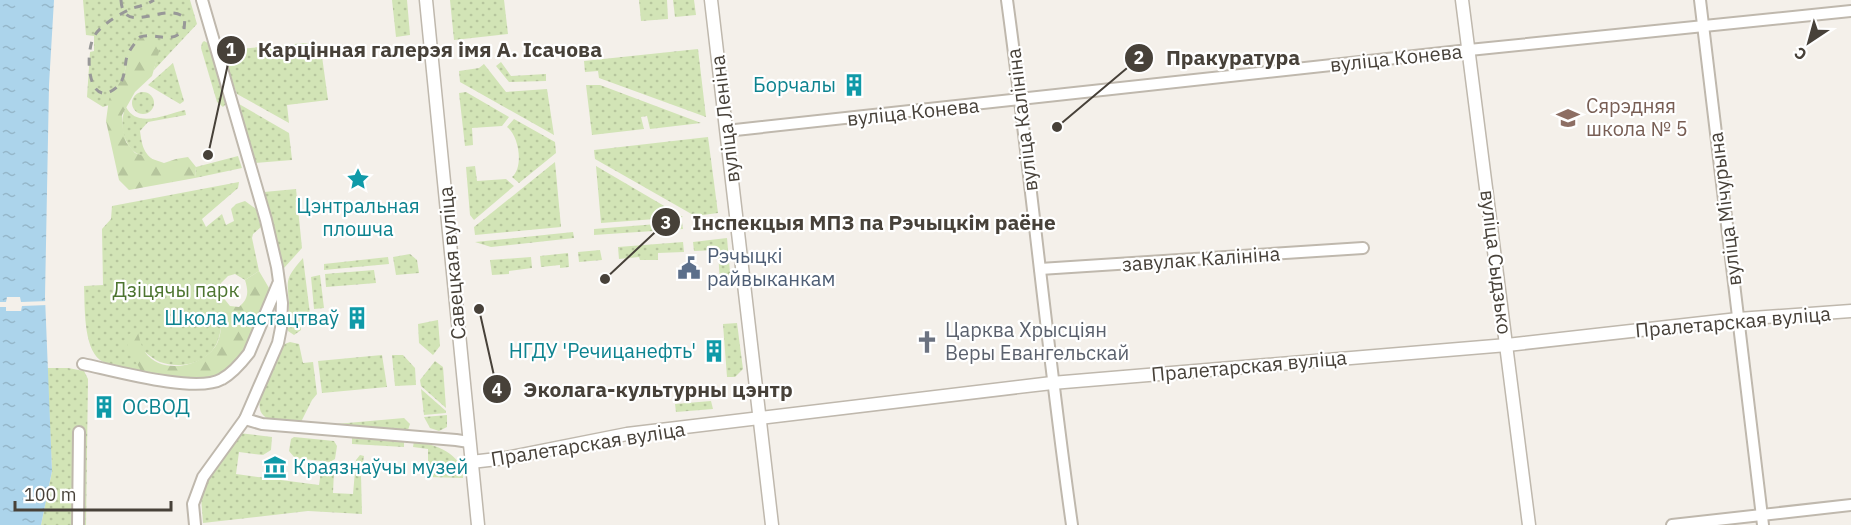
<svg xmlns="http://www.w3.org/2000/svg" width="1851" height="525" viewBox="0 0 1851 525" font-family="'IBM Plex Sans',sans-serif">
  <defs>
    <pattern id="grass-dots" width="8" height="8" patternUnits="userSpaceOnUse" patternTransform="scale(1.5)"><rect width="8" height="8" fill="#d2e4b6"/><path d="M2 2h.1M6 6h.1" fill="none" stroke="#b6c59d" stroke-width="1.8" stroke-linecap="round"/></pattern>
    <pattern id="forest-firs" width="22" height="20" patternUnits="userSpaceOnUse" patternTransform="scale(1.5)"><rect width="22" height="20" fill="#d2e4b6"/><path d="M5 1l3.5 6h-7zM16 11l3.5 6h-7z" fill="#b6c59d"/></pattern>
    <pattern id="water-ripples" width="26" height="14" patternUnits="userSpaceOnUse" patternTransform="scale(1.5)"><rect width="26" height="14" fill="#acd4eb"/><path d="M2 4q2-2 4 0t4 0M15 11q2-2 4 0t4 0" fill="none" stroke="#95b7ca"/></pattern>
  </defs>
  <rect width="100%" height="100%" fill="#f4f0ea"/>
  <g fill="url(#grass-dots)">
    <path d="M83,0H190L197,24L154,70C158,54 160,46 147,35L128,56L124,75L110,99L109,105L103,107L87,97L90,52L94,51V36L86,35Z"/>
    <polygon points="392,0 407,0 410,35 396,37"/>
    <polygon points="450,0 504,0 508,34 454,40"/>
    <polygon points="630,0 667,0 668,19 641,21 639,0"/>
    <polygon points="673,0 694,0 696,15 675,17"/>
    <polygon points="204,41 208,43 226,104 223,107 217,102 201,48 202,43"/>
    <polygon points="306,43 321,49 328,100 287,105 289,123 237,94 224,60 227,50"/>
    <polygon points="698,49 706,117 599,78 598,71 585,72 584,61"/>
    <polygon points="501,62 511,76 546,74 546,81 509,82 496,66"/>
    <polygon points="173,63 184,101 180,104 148,85"/>
    <polygon points="484,64 506,92 547,89 554,135 460,82 459,71 479,68"/>
    <polygon points="586,85 600,85 701,123 650,129 647,116 641,117 644,129 592,135"/>
    <polygon points="466,92 509,117 502,126 472,128 473,145 465,146 459,93"/>
    <circle cx="143" cy="103" r="11"/>
    <polygon points="239,104 289,133 292,160 255,163"/>
    <path d="M126,107C137,129 167,114 185,110L186,115L148,122L140,131C142,145 143,153 155,161C149,158 141,156 136,153C122,143 119,121 126,107Z"/>
    <path d="M514,119L555,142L556,153L519,183L512,177C524,167 519,136 507,127Z"/>
    <polygon points="708,137 718,213 695,216 595,159 594,150"/>
    <polygon points="238,156 242,168 195,178 196,167"/>
    <polygon points="555,162 561,227 475,235 474,227"/>
    <polygon points="475,166 477,181 506,179 514,186 474,220 470,215 466,167"/>
    <polygon points="596,166 683,217 601,223"/>
    <path d="M239,182L238,188L202,219L206,227L222,214L226,225L234,221L231,209L236,204L245,201L256,209L261,227L253,234L252,238L259,271L245,280L235,274L228,276L221,283C223,302 224,326 217,343C207,364 180,369 160,362C155,360 150,356 145,352L142,372C130,369 111,367 100,360C83,347 85,305 84,286L103,285L102,229L111,219L112,206Z"/>
    <polygon points="296,189 302,248 284,268 264,192"/>
    <polygon points="682,222 683,229 594,235 594,229"/>
    <polygon points="573,232 574,238 491,247 475,242"/>
    <polygon points="727,238 731,284 720,284 718,250 694,251 693,242"/>
    <polygon points="683,242 684,252 658,253 658,260 640,260 639,257 619,259 618,247"/>
    <polygon points="600,250 602,260 579,262 578,252"/>
    <polygon points="568,253 569,267 560,268 560,265 541,267 540,256"/>
    <polygon points="410,254 417,260 419,273 396,275 393,257"/>
    <polygon points="388,257 389,264 324,270 324,264"/>
    <polygon points="531,257 532,268 509,271 509,274 492,275 490,260"/>
    <path d="M303,258L310,314L300,316L301,330L294,335L288,331C286,323 289,315 289,307C288,279 283,281 303,258Z"/>
    <polygon points="374,270 376,283 326,287 325,274"/>
    <polygon points="320,275 324,308 314,309 311,277"/>
    <polygon points="438,320 440,346 433,355 419,343 418,324"/>
    <polygon points="737,323 743,369 735,377 727,377 723,324"/>
    <path d="M290,342L299,344L303,363L313,362L317,394L312,400L301,422C291,421 272,423 264,416C249,404 276,359 282,345Z"/>
    <polygon points="382,355 387,387 322,393 318,361"/>
    <polygon points="392,355 403,355 415,368 416,385 395,386"/>
    <polygon points="435,361 443,367 446,408 421,386 420,380"/>
    <polygon points="47,368 68,368 84,371 88,379 86,525 41,525 52,471"/>
    <polygon points="421,389 446,411 446,413 424,415"/>
    <polygon points="711,401 713,409 676,412 675,404"/>
    <polygon points="447,415 447,427 439,431 430,428 424,417"/>
    <polygon points="404,418 410,424 408,430 405,432 336,426 336,424"/>
    <polygon points="239,433 272,437 271,450 263,455 239,452 236,474 319,485 322,464 330,466 334,471 333,493 353,494 356,460 360,455 364,456 361,475 362,514 308,511 203,523 201,497 206,481"/>
    <polygon points="294,437 334,441 337,446 335,459 330,462 295,458 289,451 291,439"/>
    <polygon points="352,438 404,442 404,447 352,444"/>
    <path d="M414,441C435,445 462,452 463,478L428,477V449L413,447Z"/>
  </g>
  <g fill="url(#forest-firs)">
    <polygon points="147,35 155,41 159,52 152,76 135,92 122,115 123,129 126,142 135,153 164,163 176,159 188,157 196,167 195,178 129,190 119,180 106,121 109,99 124,75 128,56 131,47 140,37"/>
    <path d="M259,271L269,288C260,319 252,360 221,377C205,386 160,375 142,372L128,349V335L137,329C139,336 141,346 145,352C161,375 201,367 215,347C224,334 221,311 222,296L230,306L239,307C248,299 249,293 245,280Z"/>
  </g>
  <polygon fill="url(#water-ripples)" points="0,0 54,0 49,85 45,297 52,471 41,525 0,525"/>
  <polygon fill="#f4f0ea" points="7,297 20,297 21,302 48,301 48,305 22,306 21,311 6,311 6,307 0,307 0,302 6,302"/>
  <g fill="none" stroke-linecap="round" stroke-linejoin="round">
    <g stroke="#bfb8ad" stroke-width="14">
      <g id="minor">
        <path d="M1007,0C1031,175 1047,350 1072,525"/>
        <polyline points="1700,0 1763,525"/>
        <polyline points="726,131 1469,50 1851,11"/>
        <polyline points="1040,269 1363,248"/>
        <path d="M83,364C112,370 196,394 222,379C233,373 242,362 249,353L278,284"/>
        <polyline points="245,419 262,424 456,440 469,442"/>
        <polyline points="78,525 79,432"/>
        <polyline points="195,525 193,504 203,477 245,419 278,343 281,328 282,303 277,267 266,220 202,0"/>
        <polyline points="1672,525 1851,505"/>
      </g>
    </g>
    <g stroke="#bfb8ad" stroke-width="15">
      <g id="tertiary">
        <polyline points="426,0 478,525"/>
        <polyline points="711,0 772,525"/>
        <polyline points="1462,0 1529,525"/>
        <polyline points="471,462 506,458 627,434 1052,383 1507,345 1738,319 1851,311"/>
      </g>
    </g>
    <use href="#minor" stroke="#fff" stroke-width="10"/>
    <use href="#tertiary" stroke="#fff" stroke-width="12"/>
    <path stroke="#989898" stroke-width="3" stroke-dasharray="8 8" stroke-linecap="butt" d="M121,0C123,38 166,0 185,18L184,30C169,45 158,32 140,37C135,43 130,49 127,56C124,67 126,79 117,87C87,113 84,50 95,35C101,25 121,13 133,8C140,6 146,5 154,0"/>
  </g>
  <defs>
    <g id="building-bare" transform="scale(1.8)"><path d="M-4-6H4V6H1V3H-1V6H-4ZM-2.5-4.3h1.7v1.8h-1.7ZM.8-4.3h1.7v1.8H.8ZM-2.5-1h1.7V.8h-1.7ZM.8-1h1.7V.8H.8Z" fill="#0f9aa8" stroke="#fff" stroke-width="2.5" paint-order="stroke"/></g>
    <g id="school-bare" transform="scale(1.8)"><path d="M0-5L7-2L0 1L-7-2ZM-4 1L0 2.5L4 1V4Q0 6-4 4Z" fill="#8d6e63" stroke="#fff" stroke-width="2.5" paint-order="stroke"/></g>
    <g id="sight-bare" transform="scale(1.8)"><path d="M0-6L1.8-2.2L6-1.7L2.9 1.2L3.7 5.4L0 3.3L-3.7 5.4L-2.9 1.2L-6-1.7L-1.8-2.2Z" fill="#0f9aa8" stroke="#fff" stroke-width="2.5" paint-order="stroke"/></g>
    <g id="civic-bare" transform="scale(1.8)"><path d="M-.6-6.5H3V-4.5H.6V-3L4-1V1h2V6H-6V1h2V-1L-.6-3ZM-1.2 2.5V6h2.4V2.5Z" fill="#5c6f8a" stroke="#fff" stroke-width="2.5" paint-order="stroke"/></g>
    <g id="church-bare" transform="scale(1.8)"><path d="M-1.2-6h2.4v3.5h3.3v2.4h-3.3V6h-2.4V-.1h-3.3v-2.4h3.3Z" fill="#6b7280" stroke="#fff" stroke-width="2.5" paint-order="stroke"/></g>
    <g id="museum-bare" transform="scale(1.8)"><path d="M0-6L6-3V-2H-6V-3ZM-5-1h2V3h-2ZM-1-1h2V3h-2ZM3-1h2V3H3ZM-6 4H6V6H-6Z" fill="#0f9aa8" stroke="#fff" stroke-width="2.5" paint-order="stroke"/></g>
  </defs>
  <g fill-rule="evenodd">
    <use href="#building-bare" x="854" y="85"/>
    <use href="#school-bare" x="1568" y="118"/>
    <use href="#sight-bare" x="358" y="179"/>
    <use href="#civic-bare" x="689" y="268"/>
    <use href="#building-bare" x="357" y="318"/>
    <use href="#church-bare" x="927" y="342"/>
    <use href="#building-bare" x="714" y="351"/>
    <use href="#building-bare" x="104" y="407"/>
    <use href="#museum-bare" x="275" y="467"/>
  </g>
  <g text-anchor="middle" stroke-width="4.5" stroke-linejoin="round" paint-order="stroke">
    <g font-size="20" fill="#474139" stroke="#fff">
      <text transform="translate(1396 58) rotate(-6)" y="7">вуліца Конева</text>
      <text transform="translate(913 112) rotate(-6)" y="7">вуліца Конева</text>
      <text transform="translate(725 119) rotate(-97)" y="7">вуліца Леніна</text>
      <text transform="translate(1022 120) rotate(-97)" y="7">вуліца Калініна</text>
      <text transform="translate(1725 209) rotate(-97)" y="7">вуліца Мічурына</text>
      <text transform="translate(1201 259) rotate(-4)" y="7">завулак Калініна</text>
      <text transform="translate(1496 262) rotate(83)" y="7">вуліца Сыдзько</text>
      <text transform="translate(452 263) rotate(-95)" y="7">Савецкая вуліца</text>
      <text transform="translate(1733 322) rotate(-5)" y="7">Пралетарская вуліца</text>
      <text transform="translate(1249 366) rotate(-5)" y="7">Пралетарская вуліца</text>
      <text transform="translate(588 444) rotate(-9)" y="7">Пралетарская вуліца</text>
    </g>
    <g font-size="20" fill="#0d838f" stroke="#fff" text-anchor="end">
      <text x="836" y="92">Борчалы</text>
      <text x="358" y="213" text-anchor="middle">Цэнтральная<tspan x="358" dy="23">плошча</tspan></text>
      <text x="339" y="325">Школа мастацтваў</text>
      <text x="696" y="358">НГДУ 'Речицанефть'</text>
      <text x="122" y="414" text-anchor="start">ОСВОД</text>
      <text x="293" y="474" text-anchor="start">Краязнаўчы музей</text>
    </g>
    <g font-size="20" fill="#785e54" stroke="#fff" text-anchor="start">
      <text x="1586" y="113">Сярэдняя<tspan x="1586" dy="23">школа № 5</tspan></text>
    </g>
    <g font-size="20" fill="#4e5e75" stroke="#fff" text-anchor="start">
      <text x="707" y="263">Рэчыцкі<tspan x="707" dy="23">райвыканкам</tspan></text>
    </g>
    <g font-size="20" fill="#4d7530" stroke="#fff">
      <text x="176" y="297">Дзіцячы парк</text>
    </g>
    <g font-size="20" fill="#5b616d" stroke="#fff" text-anchor="start">
      <text x="945" y="337">Царква Хрысціян<tspan x="945" dy="23">Веры Евангельскай</tspan></text>
    </g>
  </g>
  <path fill="none" stroke="#474139" stroke-width="2" d="M208 155L231 50M1057 127L1139 58M605 279L666 222M479 309L497 389"/>
  <g fill="#474139" stroke="#fff" stroke-width="2">
    <circle cx="208" cy="155" r="6"/>
    <circle cx="1057" cy="127" r="6"/>
    <circle cx="605" cy="279" r="6"/>
    <circle cx="479" cy="309" r="6"/>
    <circle cx="231" cy="50" r="15"/>
    <circle cx="1139" cy="58" r="15"/>
    <circle cx="666" cy="222" r="15"/>
    <circle cx="497" cy="389" r="15"/>
  </g>
  <g font-size="18" text-anchor="middle" font-weight="bold" fill="#fff">
    <text x="231" y="56">1</text>
    <text x="1139" y="64">2</text>
    <text x="666" y="229">3</text>
    <text x="497" y="396">4</text>
  </g>
  <g font-size="21" text-anchor="middle" font-weight="bold" fill="#474139" stroke="#fff" stroke-width="4.5" stroke-linejoin="round" paint-order="stroke">
    <text x="430" y="57">Карцінная галерэя імя А. Ісачова</text>
    <text x="1233" y="65">Пракуратура</text>
    <text x="874" y="230">Інспекцыя МПЗ па Рэчыцкім раёне</text>
    <text x="658" y="397">Эколага-культурны цэнтр</text>
  </g>
  <g transform="translate(1809 42) rotate(216)" stroke="#ffffff" stroke-width="4.5" paint-order="stroke">
  <path d="M0-4.5L10 22L0 15L-10 22Z" fill="#474139"/>
  <text y="-9" font-size="16" font-weight="bold" text-anchor="middle" fill="#474139">С</text>
  </g>
  <path d="M15 501v9h156v-9" fill="none" stroke="#474139" stroke-width="3"/>
  <text x="24" y="501" font-size="18" fill="#474139" stroke="#ffffff" stroke-width="4.5" paint-order="stroke">100 m</text>
</svg>
